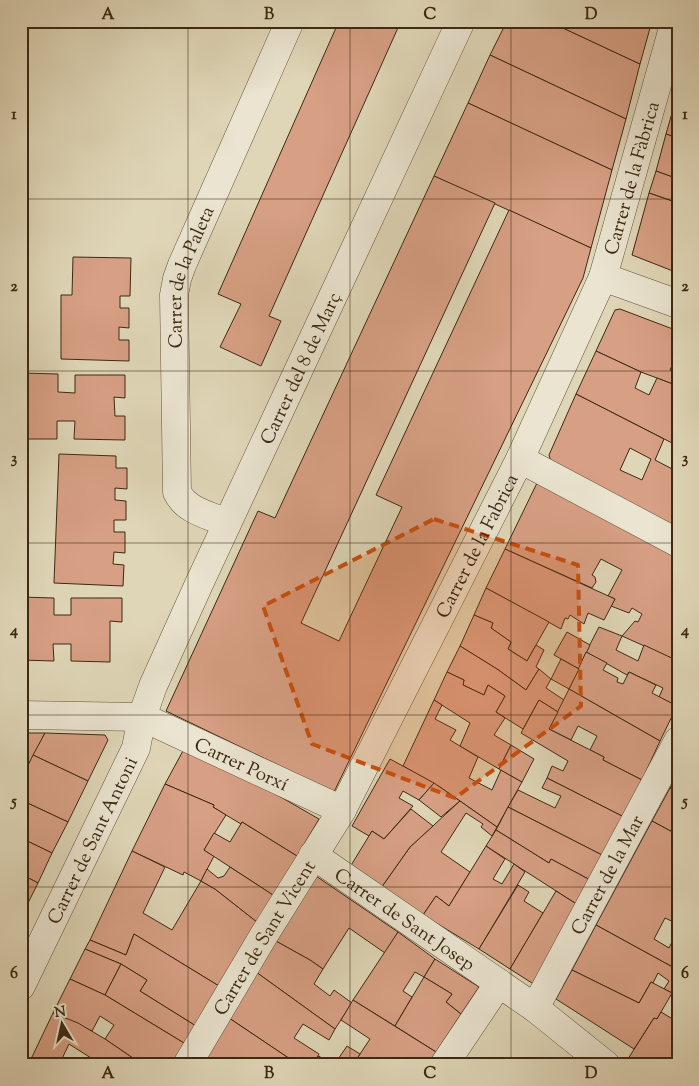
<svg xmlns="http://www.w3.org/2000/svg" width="699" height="1086" viewBox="0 0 699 1086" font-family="'Sorts Mill Goudy',serif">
  <rect width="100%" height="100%" fill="#dfd6b7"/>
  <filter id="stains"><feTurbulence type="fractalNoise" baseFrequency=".004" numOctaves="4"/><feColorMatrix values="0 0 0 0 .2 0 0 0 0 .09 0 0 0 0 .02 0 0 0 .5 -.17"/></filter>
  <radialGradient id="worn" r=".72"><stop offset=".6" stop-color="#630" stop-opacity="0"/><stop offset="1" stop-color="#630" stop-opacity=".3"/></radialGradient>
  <g fill="#d79f84" stroke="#3d2912" fill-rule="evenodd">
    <polygon points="339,21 401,21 269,316 281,321 261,366 220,347 241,304 218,294"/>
    <polygon points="507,21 548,21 640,64 626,119 490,55"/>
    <polygon points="548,21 652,21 640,64"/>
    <polygon points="490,55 626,119 612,170 468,103"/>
    <polygon points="676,99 678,99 678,138 666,134"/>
    <polygon points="468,103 612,170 591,248 434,176"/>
    <polygon points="666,134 678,138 678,179 656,171"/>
    <polygon points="656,171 678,179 678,203 649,193"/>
    <polygon points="434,176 495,203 301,623 339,641 402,507 376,495 509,210 591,248 583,278 334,792 166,711 258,511 275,518"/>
    <polygon points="649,193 678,203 678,273 632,255"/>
    <polygon points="73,257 131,258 130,296 120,296 120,308 129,308 129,328 119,327 119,340 129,340 129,361 61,359 61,295 72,295"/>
    <polygon points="620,309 678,331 678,358 676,357 670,370 678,374 678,386 641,372 596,351 615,310"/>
    <polygon points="596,351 641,372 635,388 649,395 657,378 678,386 678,446 576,394"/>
    <polygon points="21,373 58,374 58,392 75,393 75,375 125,375 125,398 114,397 115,416 125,416 125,440 74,439 75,421 57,421 57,439 21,439"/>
    <path d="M576,394L664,439L655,460L678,472V514L672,526L551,462L549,455ZM630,448L651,459L642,480L620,470Z"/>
    <polygon points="59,454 116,456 116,468 127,468 127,489 115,488 115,500 126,501 126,520 114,520 114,532 125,532 125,553 114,552 113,564 124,565 123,586 54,583"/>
    <polygon points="537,483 678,556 678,661 622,636 635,621 638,622 642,614 632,608 629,613 611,606 615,599 608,596 622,570 601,559 592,575 595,577 596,582 592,588 505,549"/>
    <polygon points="505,549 615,599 604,620 588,613 584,624 570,615 568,619 565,618 561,629 486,588"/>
    <polygon points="486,588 549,622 527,661 508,649 511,642 491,628 493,623 474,615"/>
    <polygon points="21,597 54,598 54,615 71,615 71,598 122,598 122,622 110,621 110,662 71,661 71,644 53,644 54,661 21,660"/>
    <polygon points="474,615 493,623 491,628 511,642 508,649 527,661 536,645 544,650 536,667 539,669 526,690 497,669 460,646"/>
    <polygon points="599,627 622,636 616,650 638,661 644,645 678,661 677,706 659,697 663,688 629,672 627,675 586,652"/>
    <polygon points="567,632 590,645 579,669 554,655"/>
    <polygon points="460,646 497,669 526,690 539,669 551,679 546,688 564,700 558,712 539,700 523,729 496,712 505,696 488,685 484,695 463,685 464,680 447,672"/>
    <polygon points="586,652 607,663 603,670 618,678 617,682 623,684 629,672 656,685 652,693 677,706 660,741 569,689"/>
    <polygon points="561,659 579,669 569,689 551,679"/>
    <polygon points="447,672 464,680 463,685 484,695 488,685 505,696 496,712 505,718 494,735 511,745 499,769 460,746 470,723 434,700"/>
    <polygon points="569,689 660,741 642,780 603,760 604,757 590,750 597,736 578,726 571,740 549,729"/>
    <polygon points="434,700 442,705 435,719 456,730 450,740 478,757 469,778 492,790 501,770 522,782 497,827 440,787 403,766"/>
    <polygon points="539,700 558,712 549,729 604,757 603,760 642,780 624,817 547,778 552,766 563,771 568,761 521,733"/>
    <polygon points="21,733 45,733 21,780"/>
    <polygon points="45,733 105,735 108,740 88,781 33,755"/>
    <polygon points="511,745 534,759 522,782 499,769"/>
    <polygon points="184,749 244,776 319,819 297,856 242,822 241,824 226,815 213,807 214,805 165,784"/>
    <polygon points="33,755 88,781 68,822 21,800 21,780"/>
    <polygon points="390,759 434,783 419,800 403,791 399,798 413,806 384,839 372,831 369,836 352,826"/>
    <polygon points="678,773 678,792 670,788"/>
    <polygon points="547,778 624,817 604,856 508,807 518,790 555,808 561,796 542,788"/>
    <polygon points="434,783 460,801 441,817 419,800"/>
    <polygon points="165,784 214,805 213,807 226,815 204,850 214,856 201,881 184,872 183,875 132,851"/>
    <polygon points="670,788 678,792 678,835 652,821"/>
    <polygon points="21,800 68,822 52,853 21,838"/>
    <polygon points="460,801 497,827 492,836 481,827 483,824 466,813 441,852 470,872 449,906 436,896 423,915 381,888 410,847"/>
    <polygon points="508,807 604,856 592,881 551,859 549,863 496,830"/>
    <polygon points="411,809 433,826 410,847 381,888 350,867 372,831 384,839"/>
    <polygon points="652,821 678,835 678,924 665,918 654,939 669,948 678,930 678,970 596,925"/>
    <polygon points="242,822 297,856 273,895 204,850 214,833 230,842"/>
    <polygon points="496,830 549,863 551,859 592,881 578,905 486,846"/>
    <polygon points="21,838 52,853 38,883 21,874"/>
    <polygon points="486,846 505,859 493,879 502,884 514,864 525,872 479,949 423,915 436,896 449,906"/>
    <polygon points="132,851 165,867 143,913 172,930 201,881 215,889 257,922 219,986 134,934 126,955 90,940"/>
    <polygon points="230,867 273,895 257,922 215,889 201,881 207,869 218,878 224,876"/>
    <polygon points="21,874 38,883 21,917"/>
    <polygon points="313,874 398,932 385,953 349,928 323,969 310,960 274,940"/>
    <polygon points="518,885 529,892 524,901 543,913 510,969 479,949"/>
    <polygon points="556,891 578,905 535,985 510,969"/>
    <polygon points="596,925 678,970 678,996 664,989 669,981 658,973 653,983 651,982 639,1003 572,970"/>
    <polygon points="398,932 435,959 424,977 415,972 403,991 412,997 395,1026 353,1000"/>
    <polygon points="134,934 219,986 196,1026 140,991 147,980 121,964 85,949 90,940 126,955"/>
    <polygon points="274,940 310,960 323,969 314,984 330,996 334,990 352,1003 335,1029 256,972"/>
    <polygon points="85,949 121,964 105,995 70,979"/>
    <polygon points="435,959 479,987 461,1014 446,1002 452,994 424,977"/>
    <polygon points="121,964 147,980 140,991 196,1026 184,1043 105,995"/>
    <polygon points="572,970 639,1003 651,982 672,993 657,1019 654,1018 634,1049 556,999"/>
    <polygon points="256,972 335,1029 329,1040 303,1024 294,1038 319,1054 313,1065 299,1065 229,1018"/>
    <polygon points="424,977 452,994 446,1002 461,1014 436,1052 395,1026"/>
    <polygon points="70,979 105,995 184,1043 172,1065 143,1065 105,1039 114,1025 100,1016 92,1031 53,1013"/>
    <polygon points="353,1000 436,1052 427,1065 364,1065 356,1060 370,1039 341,1020"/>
    <polygon points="678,1007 678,1065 631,1065 626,1062 654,1018 657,1019 661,1012 671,1018"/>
    <polygon points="53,1013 78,1023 105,1039 143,1065 102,1065 69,1044 59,1065 45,1065 31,1059"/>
    <polygon points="229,1018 299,1065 221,1065 207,1056"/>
    <polygon points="347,1046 360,1054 356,1060 364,1065 334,1065"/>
    <polygon points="207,1056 221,1065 202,1065"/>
    <polygon points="319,1056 331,1065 313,1065"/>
  </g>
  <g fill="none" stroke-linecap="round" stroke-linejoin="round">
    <g stroke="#66543b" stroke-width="29">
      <polyline id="pedestrian" points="535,1008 606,1065"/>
    </g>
    <g stroke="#66543b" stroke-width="29">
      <g id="minor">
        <polyline points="603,277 678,304"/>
        <polyline points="520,459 678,543"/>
        <path id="s1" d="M227,523C209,515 186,511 177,492L174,295L177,279L182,265L290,21"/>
        <path id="s2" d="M21,715L142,717L342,810"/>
        <path id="s3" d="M313,855L535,1008L678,741"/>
        <path id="s4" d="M187,1065L264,935L342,810L520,459L603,277L675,21"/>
        <polyline points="444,1065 499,983"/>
      </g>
    </g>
    <g stroke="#66543b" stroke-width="29">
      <g id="tertiary">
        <path id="s5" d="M21,986L136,748L142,717L153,686L199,584L461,21"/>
      </g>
    </g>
    <use href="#pedestrian" stroke="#eae4d0" stroke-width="28"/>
    <use href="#minor" stroke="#eae4d0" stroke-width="28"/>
    <use href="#tertiary" stroke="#eae4d0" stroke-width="28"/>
  </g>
  <path fill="#c64f0d" fill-opacity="0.2" stroke="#c64f0d" stroke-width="4" stroke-dasharray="10 6" stroke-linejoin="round" d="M434,519L578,565L581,706L455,798L312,744L263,606Z"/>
  <path fill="none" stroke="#3d2912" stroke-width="1" stroke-opacity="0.55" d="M188,21V1065M350,21V1065M511,21V1065M21,199H678M21,371H678M21,543H678M21,715H678M21,887H678"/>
  <g text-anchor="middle" stroke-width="4" stroke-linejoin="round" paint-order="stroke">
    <g font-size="19" fill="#3d2912" stroke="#eae4d0">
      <text dy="7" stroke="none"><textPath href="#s4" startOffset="995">Carrer de la Fàbrica</textPath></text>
      <text dy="7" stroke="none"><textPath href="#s1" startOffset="278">Carrer de la Paleta</textPath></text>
      <text dy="7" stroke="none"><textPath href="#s5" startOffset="679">Carrer del 8 de Març</textPath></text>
      <text dy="7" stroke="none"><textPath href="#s4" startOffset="595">Carrer de la Fabrica</textPath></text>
      <text dy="7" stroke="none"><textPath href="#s2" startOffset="231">Carrer Porxí</textPath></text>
      <text dy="7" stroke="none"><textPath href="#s5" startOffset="162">Carrer de Sant Antoni</textPath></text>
      <text dy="7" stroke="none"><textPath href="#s3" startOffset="421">Carrer de la Mar</textPath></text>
      <text dy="7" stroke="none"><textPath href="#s3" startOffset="112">Carrer de Sant Josep</textPath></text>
      <text dy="7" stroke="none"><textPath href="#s4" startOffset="149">Carrer de Sant Vicent</textPath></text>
    </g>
  </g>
  <rect width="699" height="1086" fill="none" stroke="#dfd6b7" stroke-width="55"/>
  <g transform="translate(62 1024) rotate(351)" stroke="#eae4d0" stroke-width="4" paint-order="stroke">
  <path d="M0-4L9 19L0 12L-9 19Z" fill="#3d2912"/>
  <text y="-8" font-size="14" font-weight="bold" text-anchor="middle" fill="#3d2912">N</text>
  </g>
  <rect x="28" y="28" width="644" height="1030" fill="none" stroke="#3d2912" stroke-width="2"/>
  <g font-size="16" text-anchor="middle" font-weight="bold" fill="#3d2912">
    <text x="108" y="19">A</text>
    <text x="269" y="19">B</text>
    <text x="430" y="19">C</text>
    <text x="591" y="19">D</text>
    <text x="14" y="119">1</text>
    <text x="685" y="119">1</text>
    <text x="14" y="291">2</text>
    <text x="685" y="291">2</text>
    <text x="14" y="463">3</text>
    <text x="685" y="463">3</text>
    <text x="14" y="635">4</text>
    <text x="685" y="635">4</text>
    <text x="14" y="806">5</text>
    <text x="685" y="806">5</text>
    <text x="14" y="978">6</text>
    <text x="685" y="978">6</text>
    <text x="108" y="1078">A</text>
    <text x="269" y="1078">B</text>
    <text x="430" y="1078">C</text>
    <text x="591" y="1078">D</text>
  </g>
  <rect width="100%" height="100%" filter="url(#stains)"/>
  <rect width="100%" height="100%" fill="url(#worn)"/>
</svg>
